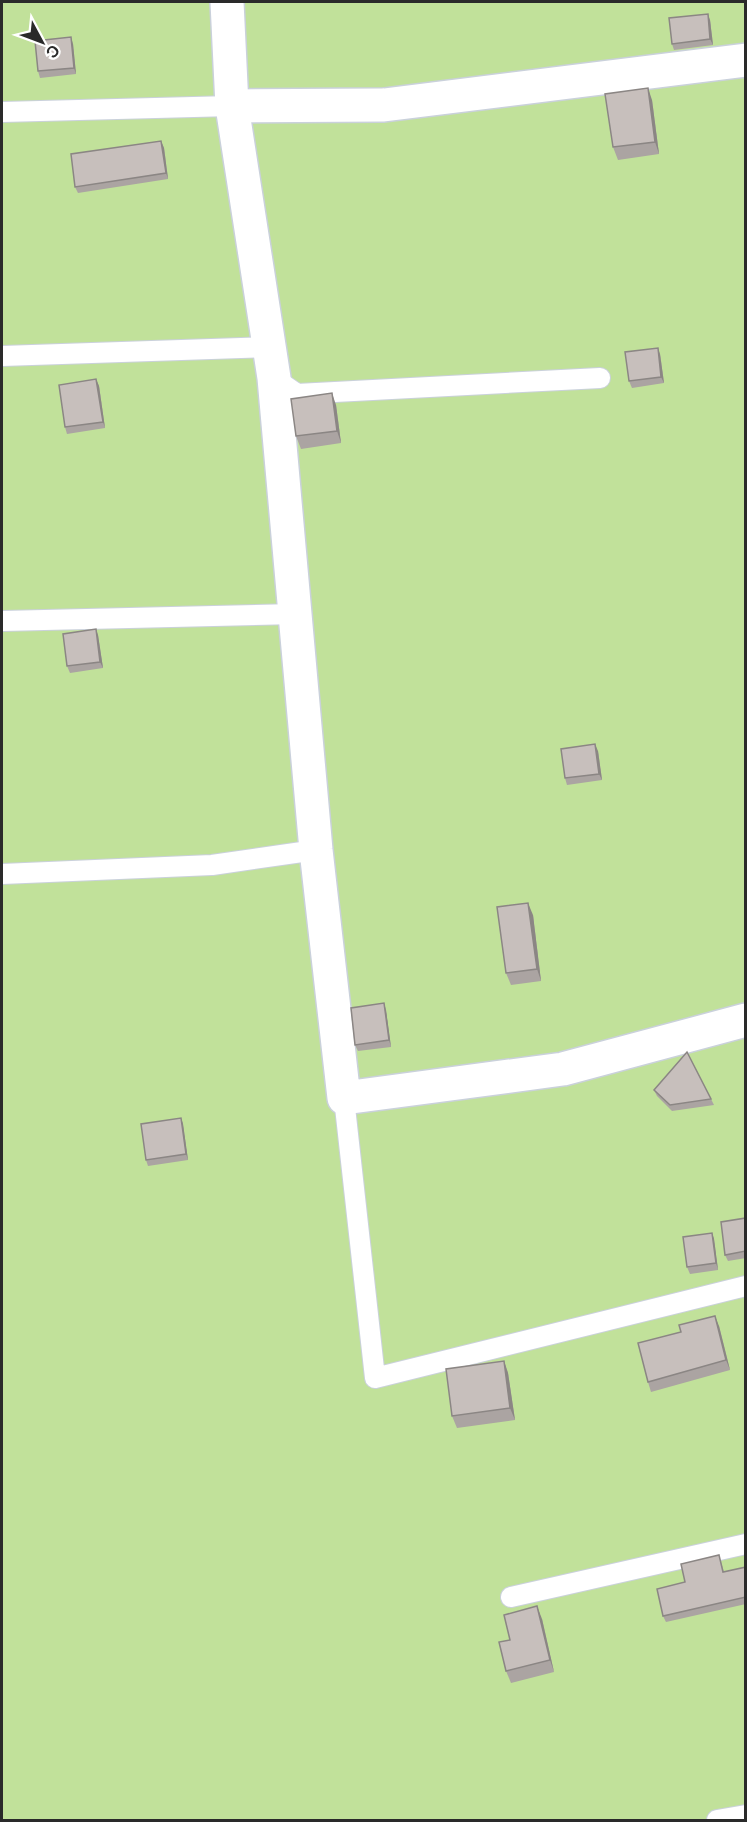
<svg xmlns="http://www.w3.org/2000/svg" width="747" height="1822" viewBox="0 0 747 1822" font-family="'DM Sans',sans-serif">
  <rect width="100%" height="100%" fill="#ece2dc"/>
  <rect fill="#c1e19a" x="2" y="2" width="743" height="1818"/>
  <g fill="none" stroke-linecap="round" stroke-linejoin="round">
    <g stroke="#cad1db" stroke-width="22">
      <g id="lane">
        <polyline points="2,112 232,106"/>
        <polyline points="2,356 270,347"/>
        <polyline points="274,378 297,394 600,378"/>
        <polyline points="2,621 296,614"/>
        <polyline points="2,874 212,865 316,850"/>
        <polyline points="344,1098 375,1378 746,1286"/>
        <polyline points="511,1597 746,1544"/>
        <polyline points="717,1820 746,1815"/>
      </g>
    </g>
    <g stroke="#cad1db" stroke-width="36">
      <g id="street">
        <polyline points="227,2 232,106 274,378 316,850 344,1098 563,1069 746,1020"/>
        <polyline points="232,106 384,105 746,60"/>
      </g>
    </g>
    <use href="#lane" stroke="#fff" stroke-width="20"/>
    <use href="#street" stroke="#fff" stroke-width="33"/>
  </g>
  <g fill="#aba4a2">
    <polygon points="710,20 713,45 674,50 672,44"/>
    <polygon points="73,44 76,74 40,78 38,71"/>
    <polygon points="652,100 659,154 618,160 613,147"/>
    <polygon points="161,141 164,148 168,179 78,193 75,187"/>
    <polygon points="660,354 664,383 632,388 629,381"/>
    <polygon points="96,379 99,386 105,428 67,434 65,427"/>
    <polygon points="336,405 341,443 301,449 296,436"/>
    <polygon points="98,635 103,668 70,673 67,666"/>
    <polygon points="598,751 602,780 567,785 565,778"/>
    <polygon points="533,915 541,981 511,985 506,973"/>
    <polygon points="386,1010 391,1047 358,1051 355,1045"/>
    <polygon points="654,1090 711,1099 714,1105 672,1111 657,1096"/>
    <polygon points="181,1118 183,1124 188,1160 148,1166 146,1160"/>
    <polygon points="746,1218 746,1258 728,1261 725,1255"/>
    <polygon points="712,1233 714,1239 718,1270 690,1274 687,1267"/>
    <polygon points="719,1326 730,1370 651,1392 648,1382"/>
    <polygon points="504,1361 508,1373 515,1420 457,1428 452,1416"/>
    <polygon points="721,1562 724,1572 746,1567 746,1604 666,1622 663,1616 685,1582"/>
    <polygon points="542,1619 554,1672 511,1683 506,1671 510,1640"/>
  </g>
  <g fill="#8b8684">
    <polygon points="708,14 710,20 713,45 710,39"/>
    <polygon points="71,37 73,44 76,74 74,68"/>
    <polygon points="648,88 652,100 659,154 655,142"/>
    <polygon points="161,141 164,148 168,179 166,173"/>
    <polygon points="658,348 660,354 664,383 661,377"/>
    <polygon points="96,379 99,386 105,428 103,422"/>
    <polygon points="332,393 336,405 341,443 337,431"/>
    <polygon points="96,629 98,635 103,668 100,662"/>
    <polygon points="595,744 598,751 602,780 599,774"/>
    <polygon points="528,903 533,915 541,981 537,969"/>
    <polygon points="384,1003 386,1010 391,1047 389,1040"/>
    <polygon points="181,1118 183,1124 188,1160 186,1154"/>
    <polygon points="712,1233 714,1239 718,1270 716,1263"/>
    <polygon points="715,1316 719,1326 730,1370 726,1360"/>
    <polygon points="504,1361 508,1373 515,1420 510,1408"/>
    <polygon points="537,1606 542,1619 554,1672 550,1660"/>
  </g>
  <g fill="#c7bfbc" stroke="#8b8684" stroke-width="1.5">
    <polygon points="708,14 710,39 672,44 669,18"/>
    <polygon points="71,37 74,68 38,71 35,41"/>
    <polygon points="648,88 655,142 613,147 605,94"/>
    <polygon points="161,141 166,173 75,187 71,154"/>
    <polygon points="658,348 661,377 629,381 625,352"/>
    <polygon points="96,379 103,422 65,427 59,385"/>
    <polygon points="332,393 337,431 296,436 291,399"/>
    <polygon points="96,629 100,662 67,666 63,634"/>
    <polygon points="595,744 599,774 565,778 561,749"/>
    <polygon points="528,903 537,969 506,973 497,907"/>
    <polygon points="384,1003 389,1040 355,1045 351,1008"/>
    <polygon points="687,1052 711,1099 670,1105 654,1090"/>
    <polygon points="181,1118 186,1154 146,1160 141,1124"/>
    <polygon points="746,1218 746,1251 725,1255 721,1222"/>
    <polygon points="712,1233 716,1263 687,1267 683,1237"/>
    <polygon points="715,1316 726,1360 648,1382 638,1343 681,1332 679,1325"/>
    <polygon points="504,1361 510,1408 452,1416 446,1369"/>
    <polygon points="719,1555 723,1572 746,1567 746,1597 663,1616 657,1589 685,1582 681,1564"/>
    <polygon points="537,1606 550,1660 506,1671 499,1642 510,1640 504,1615"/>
  </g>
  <rect width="747" height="1822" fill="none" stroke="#2a2a2a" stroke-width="6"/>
  <g transform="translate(42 42) rotate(131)" stroke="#ffffff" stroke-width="4.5" paint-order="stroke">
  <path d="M0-4.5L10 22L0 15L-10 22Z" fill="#2a2a2a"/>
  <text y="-9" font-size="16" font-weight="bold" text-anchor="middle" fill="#2a2a2a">С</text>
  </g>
</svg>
